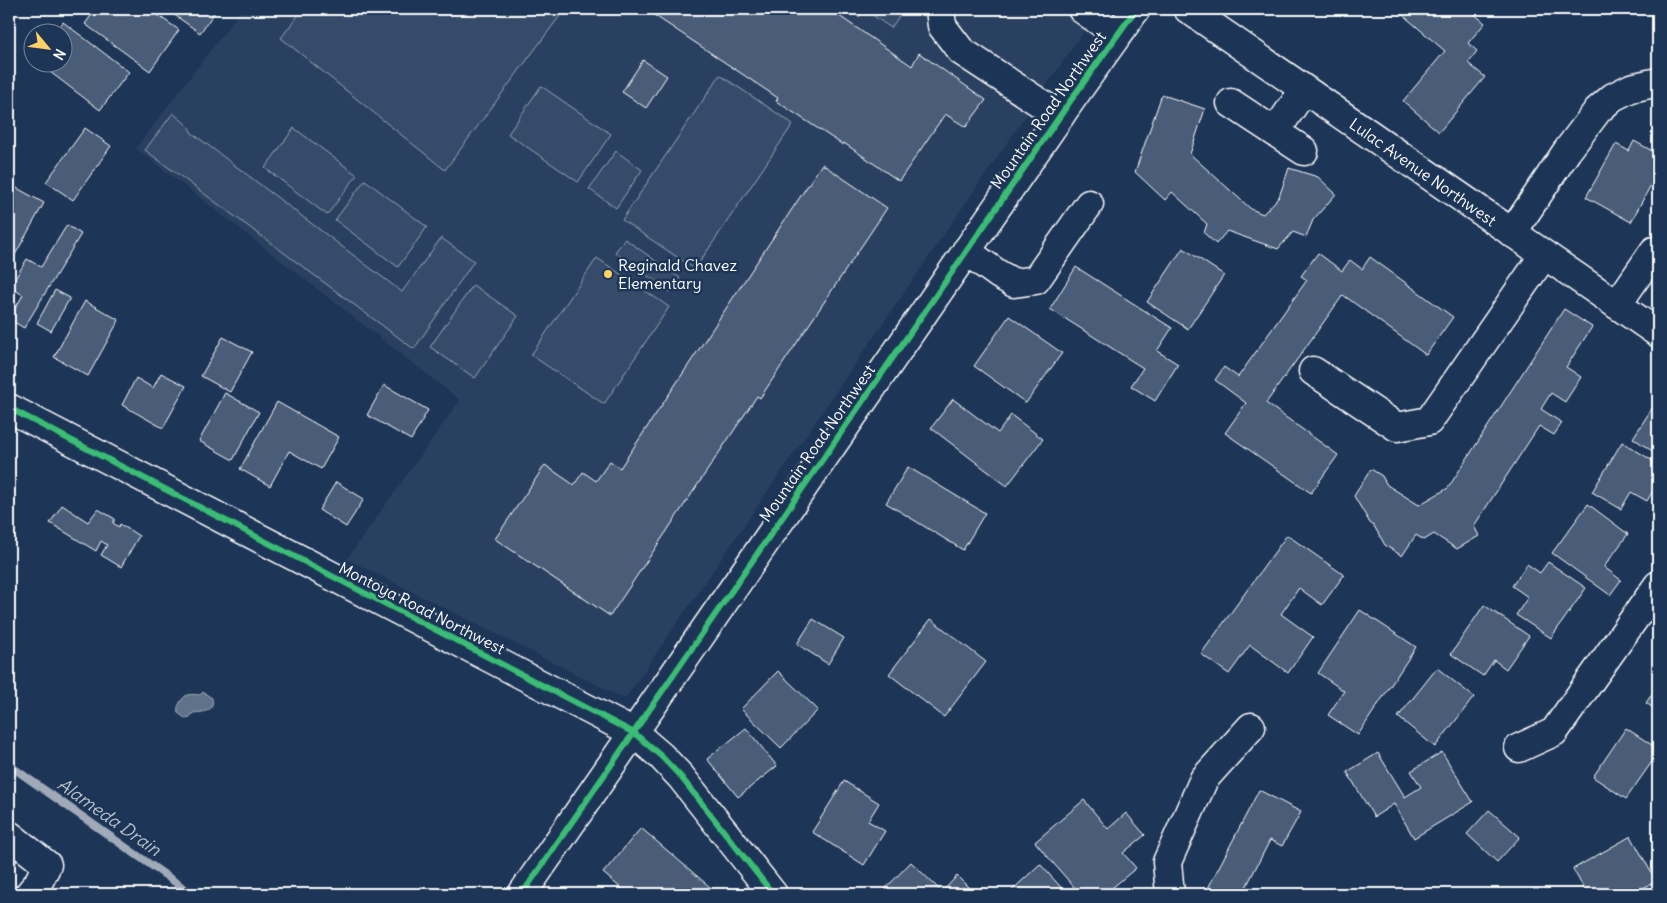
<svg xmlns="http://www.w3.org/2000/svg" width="1667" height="903" viewBox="0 0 1667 903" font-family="Delius,sans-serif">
  <rect width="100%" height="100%" fill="#1d3557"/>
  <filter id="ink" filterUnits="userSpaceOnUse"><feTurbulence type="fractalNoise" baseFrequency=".02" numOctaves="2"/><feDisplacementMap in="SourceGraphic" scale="10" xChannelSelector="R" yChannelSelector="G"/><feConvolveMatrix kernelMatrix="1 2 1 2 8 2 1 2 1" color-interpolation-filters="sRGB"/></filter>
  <g filter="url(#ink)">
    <polygon fill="#2a4161" points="242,9 1099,9 625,699 347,559 460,400 136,148"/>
    <g fill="#364b69" stroke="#9aa5b4">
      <polygon points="303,9 565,9 445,170 281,38"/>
      <polygon points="846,9 904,9 891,28 864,9 859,17"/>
      <polygon points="720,75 793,124 695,269 622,220"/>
      <polygon points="541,86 611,134 578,182 508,134"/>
      <polygon points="173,113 188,126 192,133 402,292 441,238 474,261 414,349 145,150"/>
      <polygon points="294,128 357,175 327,215 265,168"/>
      <polygon points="616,151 642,170 616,208 589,189"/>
      <polygon points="365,180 427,227 398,267 335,220"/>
      <polygon points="625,239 680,278 670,292 615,252"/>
      <polygon points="597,258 669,307 604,404 531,355"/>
      <polygon points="473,285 518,316 475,378 430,347"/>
    </g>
    <path fill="#617289" stroke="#a0aab8" d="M203,692L212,698C215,712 204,712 193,713L189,718L186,719L178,713C177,707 178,706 181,701C186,693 191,694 200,695Z"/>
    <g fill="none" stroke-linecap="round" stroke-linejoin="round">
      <polyline stroke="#a0aab8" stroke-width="8" points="9,765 192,894"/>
    </g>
    <g fill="#4a5d79" stroke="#fff">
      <polygon points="96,9 149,9 179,30 150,71 85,24"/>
      <polygon points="166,9 217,9 200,33"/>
      <polygon points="645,9 829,9 912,66 919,53 986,100 966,127 945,114 899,181 844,143 843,145 776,101 778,98"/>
      <polygon points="1398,9 1468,9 1485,23 1468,43 1477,51 1468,63 1485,77 1439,132 1403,101 1445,51 1397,10"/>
      <polygon points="63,22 129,72 100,110 37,62 62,62 62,32 56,32"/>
      <polygon points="643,60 667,76 646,108 622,92"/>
      <polygon points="1163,95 1205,109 1190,154 1251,209 1263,214 1279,197 1289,168 1318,177 1336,194 1313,220 1306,237 1293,232 1278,249 1227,231 1216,244 1204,233 1207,224 1172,192 1165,200 1135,172 1161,97"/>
      <polygon points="85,128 111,146 73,200 46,182"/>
      <polygon points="1634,141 1658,154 1658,184 1653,181 1631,222 1586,197 1616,144 1629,151"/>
      <polygon points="822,164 887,208 760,398 757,396 610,616 495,539 545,465 574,485 583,472 596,481 610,461 620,468"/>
      <polygon points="15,187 44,203 11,262 9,261 9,198"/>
      <polygon points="67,225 81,234 24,328 9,319 23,295 10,287 27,259 41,267"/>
      <polygon points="1183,248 1224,275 1188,329 1147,302"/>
      <polygon points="1318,253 1342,271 1350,260 1362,269 1370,257 1453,317 1426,355 1343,295 1266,403 1338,455 1311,493 1225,433 1246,403 1215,380 1224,367 1238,377 1307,280 1301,276"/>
      <polygon points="1076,267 1172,328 1157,351 1178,364 1155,401 1131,386 1143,368 1050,309"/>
      <polygon points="55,290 70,298 51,331 37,323"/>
      <polygon points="85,301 119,320 88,376 54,357"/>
      <polygon points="1564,309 1592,327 1566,367 1581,377 1565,402 1551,393 1541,409 1562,423 1554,435 1539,426 1474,526 1479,536 1457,549 1434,534 1424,540 1416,535 1402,556 1385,545 1374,526 1370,523 1354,496 1371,469 1382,476 1387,485 1419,505 1448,488"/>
      <polygon points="1009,316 1062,353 1026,403 974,366"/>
      <polygon points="223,337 252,352 230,392 201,376"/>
      <polygon points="161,373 186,386 163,428 122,405 136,378 153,388"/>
      <polygon points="384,385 428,410 411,440 367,415"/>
      <polygon points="225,393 259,412 233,460 199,441"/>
      <polygon points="953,399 998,433 1011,415 1043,439 1007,486 931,428"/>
      <polygon points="1658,399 1658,455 1633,438"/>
      <polygon points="277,402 339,437 321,469 289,451 270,486 240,469"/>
      <polygon points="1622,442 1658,464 1658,482 1647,501 1631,492 1621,509 1592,492"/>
      <polygon points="908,467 985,513 963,550 886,503"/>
      <polygon points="336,482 364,499 346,527 319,510"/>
      <polygon points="1588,504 1628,534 1604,567 1621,580 1610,595 1552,553"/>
      <polygon points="62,505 88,522 98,509 115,519 113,523 119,527 120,524 139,536 121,567 101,555 107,545 101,541 96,551 50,523"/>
      <polygon points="1287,535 1344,575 1322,605 1299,588 1281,614 1313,637 1288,673 1250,645 1229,674 1201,654"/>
      <polygon points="1548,562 1586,588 1551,638 1516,615 1528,597 1512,586 1527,564 1540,573"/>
      <polygon points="1484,605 1529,636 1506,669 1494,660 1483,676 1451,654"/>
      <polygon points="1360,610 1416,647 1358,735 1328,715 1344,691 1318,673"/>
      <polygon points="813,619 844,638 828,664 797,644"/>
      <polygon points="931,619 986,662 944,717 889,674"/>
      <polygon points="1437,668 1474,697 1435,747 1398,717"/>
      <polygon points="778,671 818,710 781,748 741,709"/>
      <polygon points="1658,685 1658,711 1646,703"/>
      <polygon points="746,728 777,766 738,797 707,759"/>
      <polygon points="1626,728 1658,749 1658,753 1626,799 1593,777"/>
      <polygon points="1442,752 1473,802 1414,838 1394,804 1374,817 1347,772 1378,753 1405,797 1421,787 1411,771"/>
      <polygon points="844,781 879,803 868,821 885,831 864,865 812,832"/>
      <polygon points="1259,790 1301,812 1282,846 1270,840 1244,891 1250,894 1205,894"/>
      <polygon points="1084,800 1108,829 1126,813 1145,835 1123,853 1136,868 1112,888 1117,894 1080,894 1035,842"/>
      <polygon points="1489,810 1520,837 1497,862 1467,834"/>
      <polygon points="641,828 718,894 628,894 603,873"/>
      <polygon points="1658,832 1658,850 1651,837"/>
      <polygon points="1631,836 1656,881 1632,894 1587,894 1573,869"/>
      <polygon points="9,855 17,860 9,875"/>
      <polygon points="911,862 942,892 957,876 975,894 886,894 883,891"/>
      <polygon points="1040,864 1067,894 1008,894"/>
    </g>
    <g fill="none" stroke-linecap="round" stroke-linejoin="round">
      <g stroke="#fff" stroke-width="31">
        <g id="minor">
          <polyline points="940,9 942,26 961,51 1060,116"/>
          <polyline points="1082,9 1117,34"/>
          <polyline points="1188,9 1658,333"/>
          <polyline points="1231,103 1275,132 1304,90"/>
          <polyline points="1275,132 1304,151"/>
          <polyline points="1512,233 1567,151 1598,110 1613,97 1631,88 1658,82"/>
          <polyline points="966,251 998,274 1014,283 1036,280 1089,204"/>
          <polyline points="1617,305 1654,251 1658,254"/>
          <polyline points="1313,371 1397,427 1429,421 1544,255"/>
          <polyline points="9,408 634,733 661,756 681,777 773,894"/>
          <polyline points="1519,748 1554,732 1658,585"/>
          <polyline points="9,835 47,865 38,883 29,894"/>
          <polyline points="522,894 1071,100 1136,9"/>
          <polyline points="1170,894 1167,862 1204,779 1251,727"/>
        </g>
      </g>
      <use href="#minor" stroke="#1d3557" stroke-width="28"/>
      <g stroke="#1d3557" stroke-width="9">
        <g id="cycleway">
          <polyline points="9,408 634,733 661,756 681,777 773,894"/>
          <polyline points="522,894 1071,100 1136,9"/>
        </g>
      </g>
      <use href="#cycleway" stroke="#3abd76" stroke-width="6"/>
    </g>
  </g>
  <circle fill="#ffd166" stroke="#1d3557" stroke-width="2" cx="608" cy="274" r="5"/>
  <g text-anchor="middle" stroke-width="5" stroke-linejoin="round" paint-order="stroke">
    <g font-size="16" fill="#fff" stroke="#1d3557">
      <text transform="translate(1048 110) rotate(-55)" y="6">Mountain Road Northwest</text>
      <text transform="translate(1423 172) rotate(35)" y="6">Lulac Avenue Northwest</text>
      <text transform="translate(817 443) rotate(-55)" y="6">Mountain Road Northwest</text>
      <text transform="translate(422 608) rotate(27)" y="6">Montoya Road Northwest</text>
    </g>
    <g font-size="16" fill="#fff" stroke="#1d3557" text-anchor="start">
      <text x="618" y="271">Reginald Chavez<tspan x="618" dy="18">Elementary</tspan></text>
    </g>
    <g font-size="18" font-style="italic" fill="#b8c0ca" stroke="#1d3557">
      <text transform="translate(109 817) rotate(35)" y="6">Alameda Drain</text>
    </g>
  </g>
  <rect width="1667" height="903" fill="none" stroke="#1d3557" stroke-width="30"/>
  <rect x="15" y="15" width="1637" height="873" fill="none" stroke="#fff" stroke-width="2" filter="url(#ink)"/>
  <g transform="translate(48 48) rotate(119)"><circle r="24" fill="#1d3557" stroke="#77869a"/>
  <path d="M0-4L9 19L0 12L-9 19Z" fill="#ffd166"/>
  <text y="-8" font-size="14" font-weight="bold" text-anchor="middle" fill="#ffffff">N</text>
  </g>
</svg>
